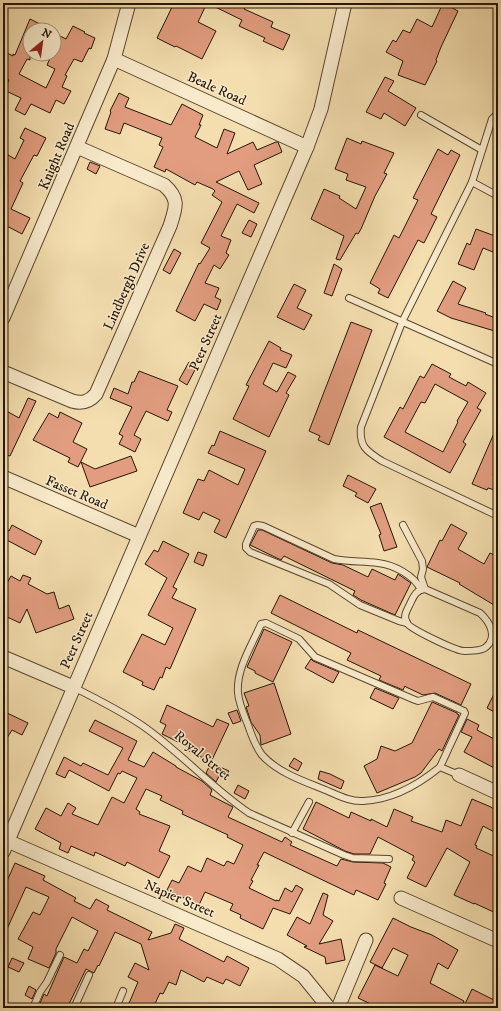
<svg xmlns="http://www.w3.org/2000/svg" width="501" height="1011" viewBox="0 0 501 1011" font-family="'IM FELL DW Pica',serif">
  <rect width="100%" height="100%" fill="#f4deaf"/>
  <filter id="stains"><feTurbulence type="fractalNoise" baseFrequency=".005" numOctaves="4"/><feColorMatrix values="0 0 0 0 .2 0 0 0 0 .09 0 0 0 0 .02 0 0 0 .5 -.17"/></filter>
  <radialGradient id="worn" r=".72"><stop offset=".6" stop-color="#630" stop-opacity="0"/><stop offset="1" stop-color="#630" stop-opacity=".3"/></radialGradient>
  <g fill="#e29d80" stroke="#251503" fill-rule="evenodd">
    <polygon points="174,3 247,3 244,9 273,22 271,27 290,35 283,50 263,41 265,38 239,26 242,20 207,3 198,22 216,31 202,59 176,46 175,47 157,38"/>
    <polygon points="443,3 458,11 441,47 436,60 437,61 425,85 398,75 403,61 386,52 393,40 396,42 403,30 410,33 417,19 432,27"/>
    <polygon points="30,19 52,30 30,30 30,60 27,59 19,74 46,88 55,69 47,65 52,54 54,54 54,33 66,39 73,26 85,32 84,33 95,38 91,49 89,48 82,62 74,59 65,75 67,76 62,87 71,91 64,104 56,100 50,113 31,104 25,115 15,110 21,98 4,90 9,80 3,77 3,51 13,56 13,54 15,55"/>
    <polygon points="385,77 394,81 388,91 416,108 405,126 384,113 381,119 366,112"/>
    <polygon points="119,93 129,98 125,107 171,125 182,104 203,115 199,125 201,125 195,137 217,148 224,129 235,133 227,154 253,142 257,150 276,142 278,142 282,152 254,165 262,184 248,190 239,171 216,182 259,203 254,213 237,204 221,236 231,240 226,253 229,255 220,269 214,265 205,283 219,288 215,297 221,300 217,310 204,304 195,321 176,311 199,263 200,264 210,248 201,243 222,202 212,195 215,191 213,189 197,182 195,185 166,169 165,172 154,167 163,147 159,145 162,138 124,123 120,134 105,129 111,112 110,111"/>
    <polygon points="25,128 46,138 37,156 34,155 20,181 23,183 11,209 30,218 22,234 3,224 3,152 15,159 24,140 20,138"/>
    <polygon points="347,138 361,144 362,141 394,153 384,173 387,174 375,196 361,229 358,234 356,233 340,260 336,259 344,236 311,219 324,189 340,196 339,198 356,209 366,187 346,180 348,174 335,169"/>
    <polygon points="438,149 448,155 451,150 460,155 431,214 437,217 424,243 418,240 388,298 378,293 380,289 370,283 394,235 399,238 418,200 413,198"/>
    <polygon points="90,162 100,166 96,174 87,169"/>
    <polygon points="249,220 257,224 251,237 242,233"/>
    <polygon points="476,229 495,236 494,240 498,241 498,254 483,248 474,270 458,264 467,243 470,245"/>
    <polygon points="174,249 181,253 170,274 163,270"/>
    <polygon points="334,264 342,269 332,296 324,293"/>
    <polygon points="453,281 466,288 458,304 486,313 485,314 498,319 498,332 451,318 437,311"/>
    <polygon points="294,284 306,290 297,308 312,315 304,330 277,317"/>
    <polygon points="351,322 372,330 329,445 318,440 320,436 309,431"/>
    <polygon points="269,341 281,348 280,350 292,355 286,368 273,363 263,384 277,392 288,372 296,376 286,393 289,395 269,437 233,419 249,386 246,385"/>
    <polygon points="189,362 197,366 187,385 179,380"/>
    <path d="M432,364L451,374L449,377L466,386L468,382L486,393L477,408L481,410L463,442L466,444L450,473L384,437L400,407L403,409L420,376L424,378ZM435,384L468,402L457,421L458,422L443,452L405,432L421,402L425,403Z"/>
    <polygon points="139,371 178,386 167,410 172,412 168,421 146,411 134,435 141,439 135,452 119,444 123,436 119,434 132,407 110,398 114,388 128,394 132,382 134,382"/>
    <polygon points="28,398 36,401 10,456 3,454 3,409 19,418"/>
    <polygon points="60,412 82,423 73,442 87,449 78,467 68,462 70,458 33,440 49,413 58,418"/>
    <polygon points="498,424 498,464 493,475 498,477 498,491 488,488 487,490 472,484"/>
    <polygon points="220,431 266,451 226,538 214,532 220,520 203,512 199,520 183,513 198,479 204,481 209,470 238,485 245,469 208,453 212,445 214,446"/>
    <polygon points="131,456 137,471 90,487 81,462 95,469"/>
    <polygon points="348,475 376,489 368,503 355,496 357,493 343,486"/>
    <polygon points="381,503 397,547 384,551 379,535 381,534 370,507"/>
    <polygon points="451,524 467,533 458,549 484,564 490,553 498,557 498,598 494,605 459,584 460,583 427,567 440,540 442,541"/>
    <polygon points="12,525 42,541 35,555 3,538 3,527 9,531"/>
    <polygon points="258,530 262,530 332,563 343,565 368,577 372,569 395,580 398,574 411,583 395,615 361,600 353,595 355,591 284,556 281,560 250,545"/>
    <polygon points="163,541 189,554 173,587 177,589 172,598 196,609 170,669 166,667 162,678 160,677 154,690 142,685 143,682 123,672 142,634 165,645 173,628 148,615 167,578 145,564 154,550 158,552"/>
    <polygon points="198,552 207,555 203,566 194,562"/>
    <polygon points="23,575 31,578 28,584 47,594 54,592 59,609 69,605 74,619 36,633 27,609 20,623 3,615 3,581 7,583 11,576 20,581"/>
    <polygon points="280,595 357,633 358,630 471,684 461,705 435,693 423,695 406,687 405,686 403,690 379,680 381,676 347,660 351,653 271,613"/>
    <polygon points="264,629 292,642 273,682 255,673 255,671 247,667"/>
    <polygon points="311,659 313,661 339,672 333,683 305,668"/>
    <polygon points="274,683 291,734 261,745 260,735 251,722 246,707 249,706 244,693"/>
    <polygon points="498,686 498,714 487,708"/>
    <polygon points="375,688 399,698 393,709 370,698"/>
    <polygon points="432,702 457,713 457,714 459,715 442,751 439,749 421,773 415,777 377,793 364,766 377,759 381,746 395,751 412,743"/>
    <polygon points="167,705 213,727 217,719 229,724 211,762 189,751 190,748 162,734 166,725 160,722"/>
    <polygon points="237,710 241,721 233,724 228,713"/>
    <polygon points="3,711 28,723 22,735 12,730 3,744"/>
    <polygon points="467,719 479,725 477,730 498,741 498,770 464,752 472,737 461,732"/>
    <polygon points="95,720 137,741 128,760 144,767 153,752 176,766 176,767 202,781 212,790 210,795 233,807 228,817 282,842 285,837 292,842 290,845 337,866 341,859 353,862 383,863 391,867 384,883 386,884 378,900 356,890 354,895 264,852 257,865 259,865 251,880 253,881 249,888 276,901 276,900 279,901 285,888 292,892 296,885 303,889 290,914 273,908 263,929 240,918 241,915 230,910 233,904 205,892 199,905 167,890 172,880 179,883 188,866 201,872 207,858 224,866 227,861 234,864 243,845 227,837 228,835 182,814 183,811 160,800 162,796 146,789 136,809 140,812 139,814 170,826 159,851 170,856 159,878 127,862 125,866 95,852 94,856 71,846 68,853 59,849 61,843 35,829 46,808 61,816 68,803 76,808 72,814 98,825 112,797 124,803 137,778 122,771 120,774 118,773 109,791 69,770 65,778 56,774 64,757 81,766 83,763 108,775 123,748 89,731"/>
    <polygon points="294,758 302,763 298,771 289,766"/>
    <polygon points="211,763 229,771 225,779 219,776 216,782 206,773"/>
    <polygon points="320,771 330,774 344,781 341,789 318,779"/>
    <polygon points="238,785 249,791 245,799 234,793"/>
    <polygon points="472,799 491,807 498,812 498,834 483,826 475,845 477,846 476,848 498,858 498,914 474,903 474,904 454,895 470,862 447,848 426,887 407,878 415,862 412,860 414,856 378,837 370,854 354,854 345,851 303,829 316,802 349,818 351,812 371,821 371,819 387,827 394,809 413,817 411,821 442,832 446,820 461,826"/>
    <polygon points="15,863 45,876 43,880 76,898 74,901 90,909 96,899 109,906 107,910 152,932 148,940 171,933 175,924 184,928 179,939 224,962 227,956 249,968 240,986 226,979 223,984 207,977 204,982 181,970 176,985 169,982 163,994 160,993 153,1008 127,1008 138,982 128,977 135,963 149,970 141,944 115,932 99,966 98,965 94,973 86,969 67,1008 38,1008 44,994 47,996 64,957 77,963 84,949 88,951 98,931 72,917 56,949 56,953 49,968 28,959 33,947 18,939 33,912 40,915 49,897 26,887 3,938 3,890"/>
    <polygon points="323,893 328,895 323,915 333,921 319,944 341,939 345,960 326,964 325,957 304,947 307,946 287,935 297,917 310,924"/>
    <polygon points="393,918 411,927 432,935 458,950 448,969 438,963 430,983 464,1001 461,1008 382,1008 375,1005 375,1006 358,998 375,965 398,976 408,955 393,948 382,968 370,962"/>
    <polygon points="12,958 24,963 19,972 8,967"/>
    <polygon points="29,986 36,990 32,999 25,995"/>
    <polygon points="472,989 498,1002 498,1008 474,1008 465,1004"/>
  </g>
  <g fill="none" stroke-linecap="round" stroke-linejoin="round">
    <g stroke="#59472e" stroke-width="8">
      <g id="lane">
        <path d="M498,113L492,119L472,182L403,320L361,427C359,446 366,451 382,461L498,516"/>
        <polyline points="421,115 482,150"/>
        <polyline points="472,182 498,196"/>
        <polyline points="349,298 498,364"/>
        <polyline points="403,525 422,561 423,569 421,577 425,589"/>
        <path d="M425,589L480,613C490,622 498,637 486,647C482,651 470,651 465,651C458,652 410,629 407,623C403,617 406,612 409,606C413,598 415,590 425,589Z"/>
        <path d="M266,623L293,636L299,639L315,657L415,700L418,701L433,697L464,711L465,713L440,767C418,785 392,800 363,801C349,802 336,794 323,789C303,781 277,772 262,755C256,747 251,734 248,725C244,715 239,704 238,693C236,669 252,645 261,624Z"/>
        <path d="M407,623L399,621L360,605L329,584L250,552L246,548V544L254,526L257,525L263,526L334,559C349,562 363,561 378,563C394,565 414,575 421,590"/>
        <path d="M73,687C97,699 121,711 143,726C180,752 211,787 249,813L344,855L353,858L389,859"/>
        <polyline points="440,767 459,775"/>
        <polyline points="292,833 309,802"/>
        <polyline points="33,1008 40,992 47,982 60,955"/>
        <polyline points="74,1008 89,975"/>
        <polyline points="116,1008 123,991"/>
      </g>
    </g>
    <g stroke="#59472e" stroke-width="15">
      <g id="street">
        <polyline points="114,59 307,147"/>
        <polyline points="3,318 114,59 129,3"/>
        <path d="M3,372L72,401C82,404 89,402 96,394L170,226C176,207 180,199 164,185L77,147"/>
        <polyline points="3,477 139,536"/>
        <polyline points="3,657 73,687"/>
        <polyline points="459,775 498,793"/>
        <polyline points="3,839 278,959 303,976 329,1008"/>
        <polyline points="3,852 307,147 321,109 345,3"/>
        <polyline points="401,898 498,941"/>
        <polyline points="338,1008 366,940"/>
      </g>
    </g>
    <use href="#lane" stroke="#f8eacb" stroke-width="6"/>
    <use href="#street" stroke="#f8eacb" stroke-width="13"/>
  </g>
  <g text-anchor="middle" stroke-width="3" stroke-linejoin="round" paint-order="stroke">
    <g font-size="14" fill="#251503" stroke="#f8eacb">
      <text transform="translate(217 88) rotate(24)" y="5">Beale Road</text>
      <text transform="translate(56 156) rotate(-67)" y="5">Knight Road</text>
      <text transform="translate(126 286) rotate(-66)" y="5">Lindbergh Drive</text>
      <text transform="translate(205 342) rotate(-66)" y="5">Peer Street</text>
      <text transform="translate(77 492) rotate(23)" y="5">Fasset Road</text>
      <text transform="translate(76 640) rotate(-66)" y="5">Peer Street</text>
      <text transform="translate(203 755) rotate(40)" y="5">Royal Street</text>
      <text transform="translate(180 898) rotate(23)" y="5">Napier Street</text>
    </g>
  </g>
  <rect width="501" height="1011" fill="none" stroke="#f4deaf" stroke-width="16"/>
  <rect x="4" y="4" width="493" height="1003" fill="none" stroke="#251503" stroke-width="2"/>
  <rect x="8" y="8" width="485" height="995" fill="none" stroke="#251503"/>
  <g transform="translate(42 42) rotate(29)"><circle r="19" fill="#f8eacb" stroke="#a4957b"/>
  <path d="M0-3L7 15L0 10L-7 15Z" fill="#8f2418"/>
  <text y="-6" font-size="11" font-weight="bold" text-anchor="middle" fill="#251503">N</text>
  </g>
  <rect width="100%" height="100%" filter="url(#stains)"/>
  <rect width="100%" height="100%" fill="url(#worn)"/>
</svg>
